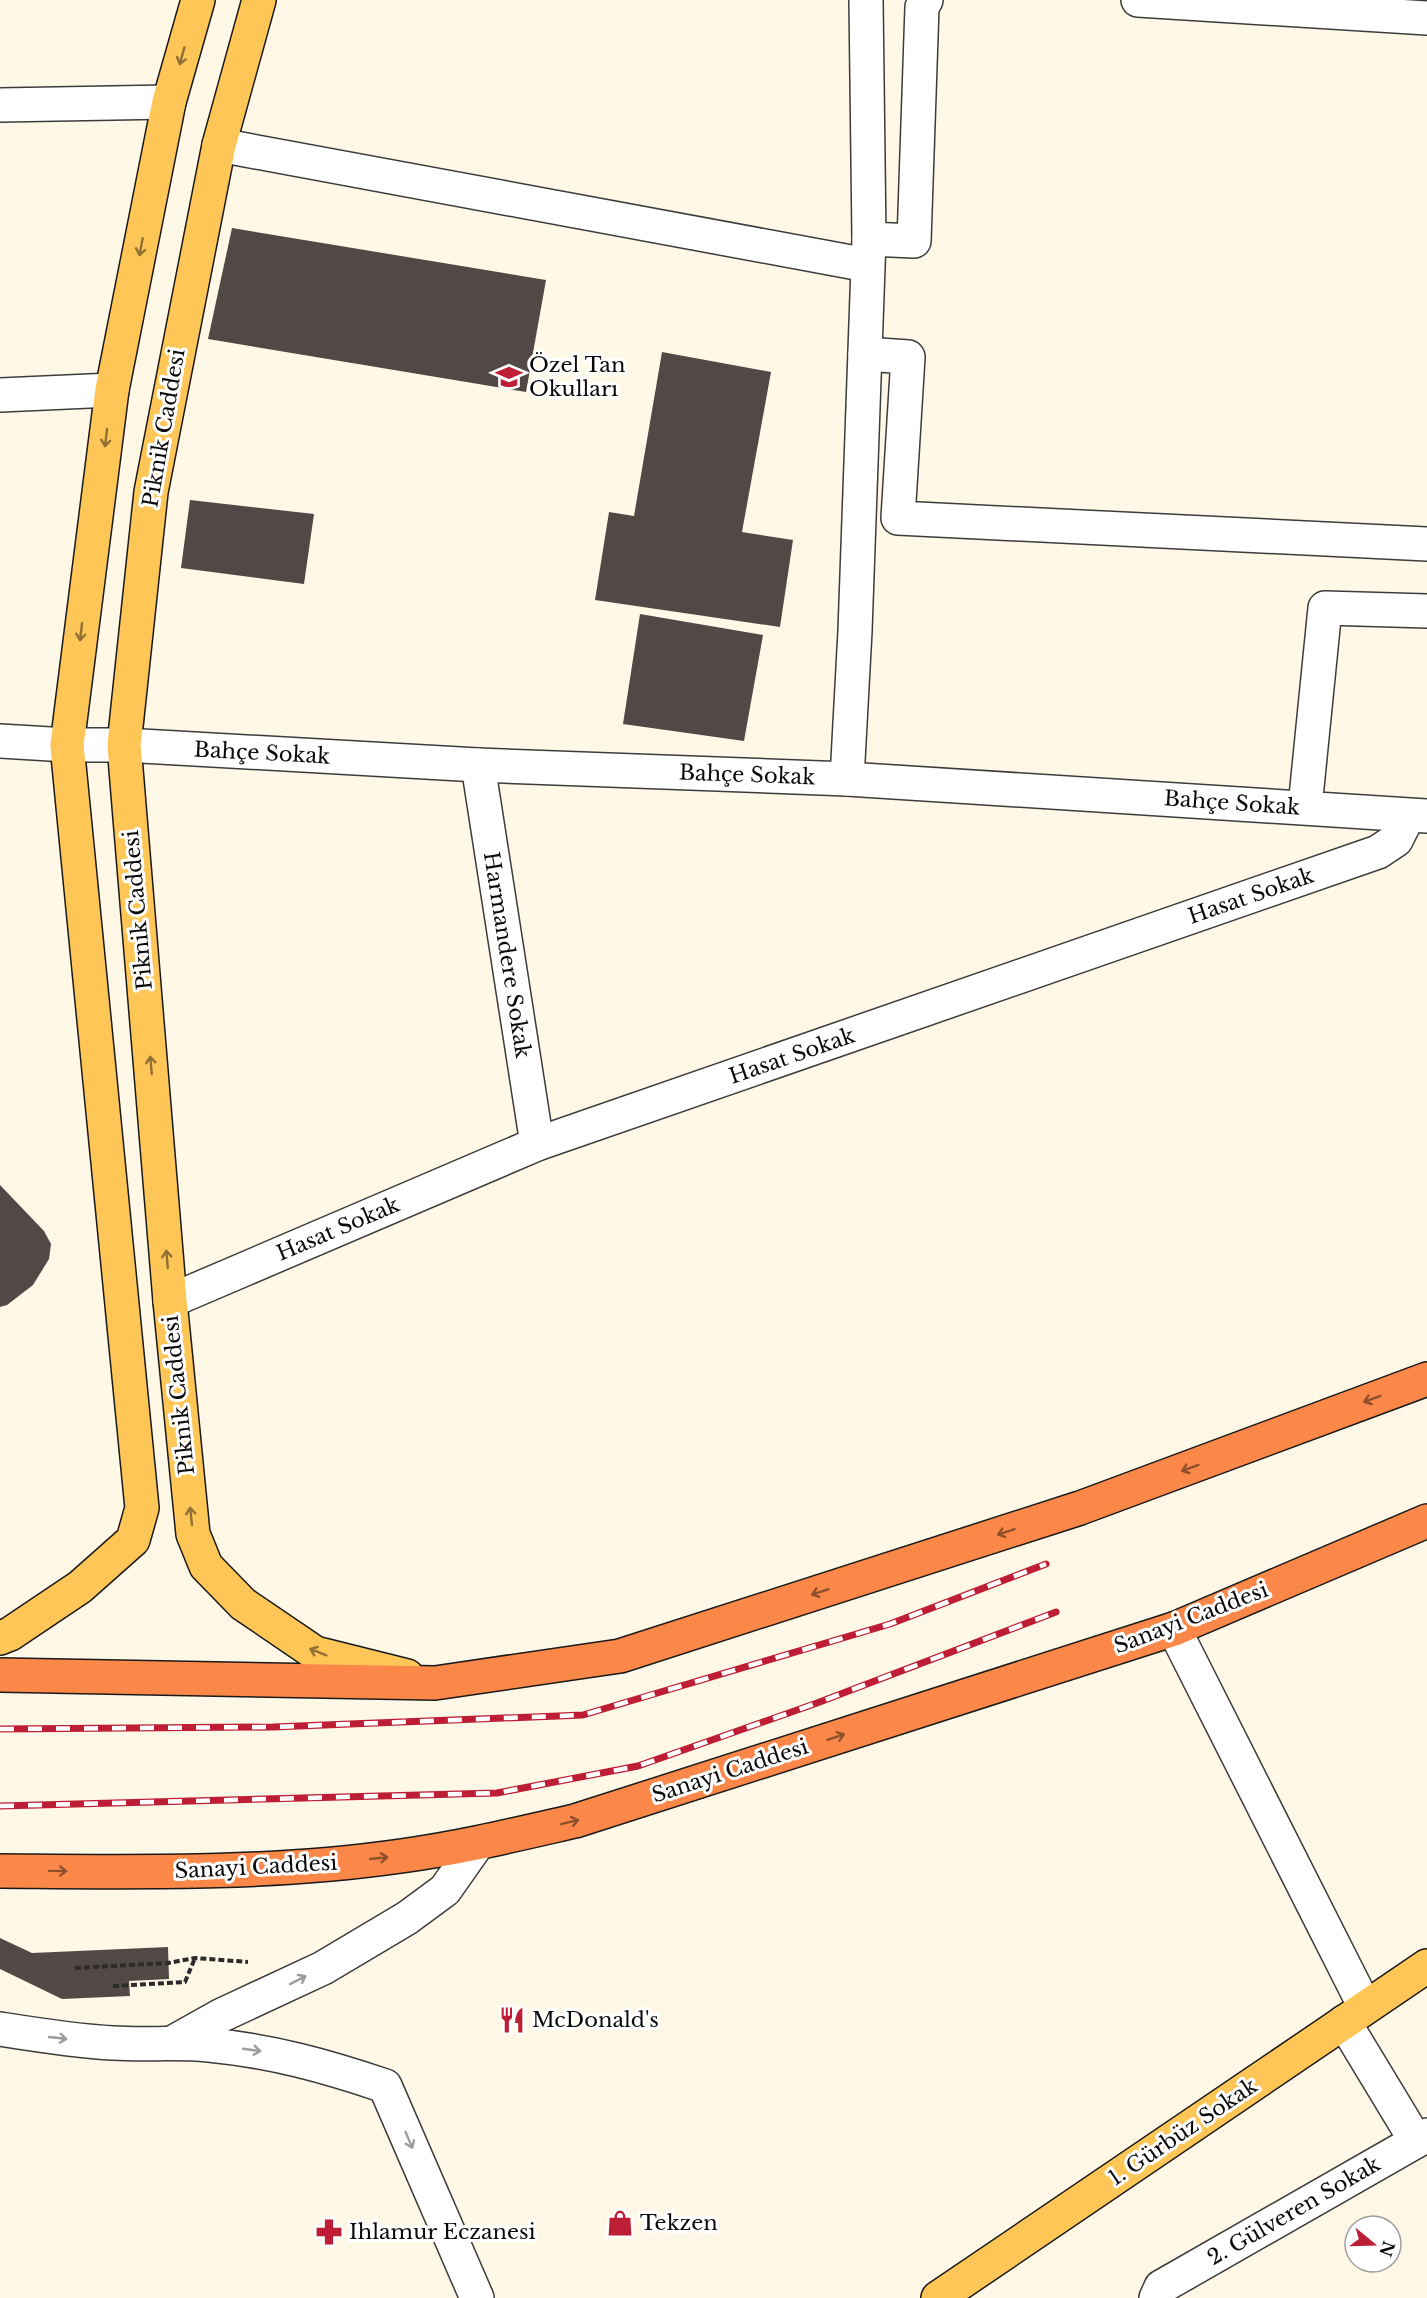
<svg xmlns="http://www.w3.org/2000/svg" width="1427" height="2298" viewBox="0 0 1427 2298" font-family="'Libre Baskerville',serif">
  <rect width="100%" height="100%" fill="#fff8e6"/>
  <g fill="#524946">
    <polygon points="232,228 546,280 526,392 208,339"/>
    <polygon points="662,352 771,372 742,532 793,540 780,627 595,600 609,512 634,516"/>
    <polygon points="190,500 314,514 304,584 181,568"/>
    <polygon points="640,614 763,635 744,741 623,724"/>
    <polygon points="0,1185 44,1231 51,1244 49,1259 33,1285 7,1305 0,1307"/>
    <polygon points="0,1938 32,1953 168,1947 169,1979 129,1981 130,1996 62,1999 0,1969"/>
  </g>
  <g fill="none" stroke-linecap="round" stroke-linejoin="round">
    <g stroke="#3c3c3c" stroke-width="36">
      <g id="minor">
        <polyline points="1138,0 1427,18"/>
        <polyline points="0,105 169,102"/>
        <polyline points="219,145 867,265"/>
        <polyline points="869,239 914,241 922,7 926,0"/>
        <polyline points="865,354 908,357 898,518 1427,544"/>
        <polyline points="0,395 112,390"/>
        <polyline points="0,741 67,745 124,745 478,765 847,779 1427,816"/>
        <polyline points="478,765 537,1144"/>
        <polyline points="847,779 855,631 869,239 866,0"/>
        <polyline points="1305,807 1325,608 1427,611"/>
        <polyline points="170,1301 537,1144 1378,852 1396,840 1408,816"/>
        <polyline points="1174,1629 1365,2007"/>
        <polyline points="1344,2022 1416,2141"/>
        <path d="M0,2029C38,2035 75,2041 113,2043C145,2045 177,2042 209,2045C272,2051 326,2066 385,2086L477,2298"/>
        <polyline points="172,2043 222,2015 323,1968 407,1918 445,1890 478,1843"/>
        <polyline points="1156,2298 1161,2287 1427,2135"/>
      </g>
    </g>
    <g stroke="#1a1a1a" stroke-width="36">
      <g id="major">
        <polyline points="259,0 219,145 151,492 124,745 170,1301 193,1534 206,1566 243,1604 315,1653 407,1676"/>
        <polyline points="0,1638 10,1634 80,1587 133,1540 142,1508 67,745 112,390 169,102 198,0"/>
        <polyline points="938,2298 1427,1966"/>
      </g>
    </g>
    <g stroke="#1a1a1a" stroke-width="36">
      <g id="highway">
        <polyline points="0,1675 435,1683 620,1656 1080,1508 1427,1379"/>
        <path d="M0,1871C134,1872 268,1875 401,1856C460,1848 518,1834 575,1821L1174,1629L1427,1521"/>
      </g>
    </g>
    <g stroke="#2b2b2b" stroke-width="4" stroke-dasharray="6 3" stroke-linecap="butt">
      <polyline points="75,1968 168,1963 195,1958 248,1962"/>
      <polyline points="113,1986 185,1982 195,1958"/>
    </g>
    <use href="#minor" stroke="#fff" stroke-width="33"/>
    <use href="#major" stroke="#fec557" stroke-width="33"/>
    <use href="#highway" stroke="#fb8848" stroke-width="33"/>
    <g stroke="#bd1e35" stroke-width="7">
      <g id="rail">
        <polyline points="0,1729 273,1727 583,1715 890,1624 1046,1564"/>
        <polyline points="0,1806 497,1793 638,1766 817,1703 1056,1612"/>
      </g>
    </g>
    <use href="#rail" stroke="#fff" stroke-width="4.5" stroke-dasharray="14" stroke-linecap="butt"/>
  </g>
  <defs><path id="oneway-shaft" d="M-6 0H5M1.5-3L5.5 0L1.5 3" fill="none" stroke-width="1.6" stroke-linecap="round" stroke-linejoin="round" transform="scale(1.5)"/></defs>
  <g stroke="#907034">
    <use href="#oneway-shaft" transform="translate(182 56) rotate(106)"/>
    <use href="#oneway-shaft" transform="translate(141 247) rotate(101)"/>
    <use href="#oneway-shaft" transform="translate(106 438) rotate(97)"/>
    <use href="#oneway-shaft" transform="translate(81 632) rotate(97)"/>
    <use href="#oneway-shaft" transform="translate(151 1065) rotate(-95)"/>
    <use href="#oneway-shaft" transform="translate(167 1259) rotate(-95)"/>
    <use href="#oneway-shaft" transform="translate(191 1516) rotate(-96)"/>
    <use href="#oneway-shaft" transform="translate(318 1652) rotate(-158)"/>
  </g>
  <g stroke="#8e4f2c">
    <use href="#oneway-shaft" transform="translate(1372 1399) rotate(160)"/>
    <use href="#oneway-shaft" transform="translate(1190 1468) rotate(160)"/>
    <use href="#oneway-shaft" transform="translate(1006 1532) rotate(162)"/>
    <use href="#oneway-shaft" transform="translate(820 1592) rotate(162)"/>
    <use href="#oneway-shaft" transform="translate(836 1737) rotate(-18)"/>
    <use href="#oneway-shaft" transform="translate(570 1822) rotate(-14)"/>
    <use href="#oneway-shaft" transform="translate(379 1858) rotate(-6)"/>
    <use href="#oneway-shaft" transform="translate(58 1871) rotate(1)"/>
  </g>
  <g stroke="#9d9d9d">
    <use href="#oneway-shaft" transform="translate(298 1980) rotate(-27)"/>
    <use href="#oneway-shaft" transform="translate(58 2038) rotate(6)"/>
    <use href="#oneway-shaft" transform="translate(252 2050) rotate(8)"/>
    <use href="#oneway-shaft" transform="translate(409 2140) rotate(67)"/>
  </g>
  <defs>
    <g id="school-bare" transform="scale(2.07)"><path d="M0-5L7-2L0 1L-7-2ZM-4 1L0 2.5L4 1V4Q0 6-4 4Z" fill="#bd1e35" stroke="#fff" stroke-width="2.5" paint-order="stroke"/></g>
    <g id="restaurant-bare" transform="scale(2.07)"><path d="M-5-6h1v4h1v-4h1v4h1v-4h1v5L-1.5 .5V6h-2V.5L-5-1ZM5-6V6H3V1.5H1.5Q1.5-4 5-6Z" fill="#bd1e35" stroke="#fff" stroke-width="2.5" paint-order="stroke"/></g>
    <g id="shop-bare" transform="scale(2.07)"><path d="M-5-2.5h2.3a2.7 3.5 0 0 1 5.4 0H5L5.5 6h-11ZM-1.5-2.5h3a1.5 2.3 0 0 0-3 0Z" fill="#bd1e35" stroke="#fff" stroke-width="2.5" paint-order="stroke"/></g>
    <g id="pharmacy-bare" transform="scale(2.07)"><path d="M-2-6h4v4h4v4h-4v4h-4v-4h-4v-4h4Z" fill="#bd1e35" stroke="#fff" stroke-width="2.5" paint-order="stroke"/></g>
  </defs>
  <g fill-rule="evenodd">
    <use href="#school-bare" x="509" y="377"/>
    <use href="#restaurant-bare" x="512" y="2020"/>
    <use href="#shop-bare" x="620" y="2223"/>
    <use href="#pharmacy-bare" x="329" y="2232"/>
  </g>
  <g text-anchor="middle" stroke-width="6" stroke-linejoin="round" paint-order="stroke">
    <g font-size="21" fill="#090909" stroke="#fff" text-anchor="start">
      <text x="529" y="372">Özel Tan<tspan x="529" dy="24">Okulları</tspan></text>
      <text x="532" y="2027">McDonald's</text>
      <text x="640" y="2230">Tekzen</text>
      <text x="349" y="2239">Ihlamur Eczanesi</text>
    </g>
    <g font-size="21" fill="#090909" stroke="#fff">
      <text transform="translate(164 428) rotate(-80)" y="7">Piknik Caddesi</text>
      <text transform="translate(262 753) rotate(3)" y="7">Bahçe Sokak</text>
      <text transform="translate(747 775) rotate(2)" y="7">Bahçe Sokak</text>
      <text transform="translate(1232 803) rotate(4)" y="7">Bahçe Sokak</text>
      <text transform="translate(1251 896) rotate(-19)" y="7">Hasat Sokak</text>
      <text transform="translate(138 910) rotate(-95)" y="7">Piknik Caddesi</text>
      <text transform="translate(507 955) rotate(81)" y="7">Harmandere Sokak</text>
      <text transform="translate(792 1056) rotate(-19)" y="7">Hasat Sokak</text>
      <text transform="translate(338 1229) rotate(-23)" y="7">Hasat Sokak</text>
      <text transform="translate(179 1395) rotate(-96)" y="7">Piknik Caddesi</text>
      <text transform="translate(1191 1618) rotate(-21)" y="7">Sanayi Caddesi</text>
      <text transform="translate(730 1771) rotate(-18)" y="7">Sanayi Caddesi</text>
      <text transform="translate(256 1867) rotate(-3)" y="7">Sanayi Caddesi</text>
      <text transform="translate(1183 2132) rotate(-34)" y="7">1. Gürbüz Sokak</text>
      <text transform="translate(1294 2211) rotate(-30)" y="7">2. Gülveren Sokak</text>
    </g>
  </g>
  <g transform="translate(1373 2244) rotate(109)"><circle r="28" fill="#ffffff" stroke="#9d9d9d" stroke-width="1.5"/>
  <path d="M0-4.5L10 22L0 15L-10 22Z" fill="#bd1e35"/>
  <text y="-9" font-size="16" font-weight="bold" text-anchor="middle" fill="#090909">N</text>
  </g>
</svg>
